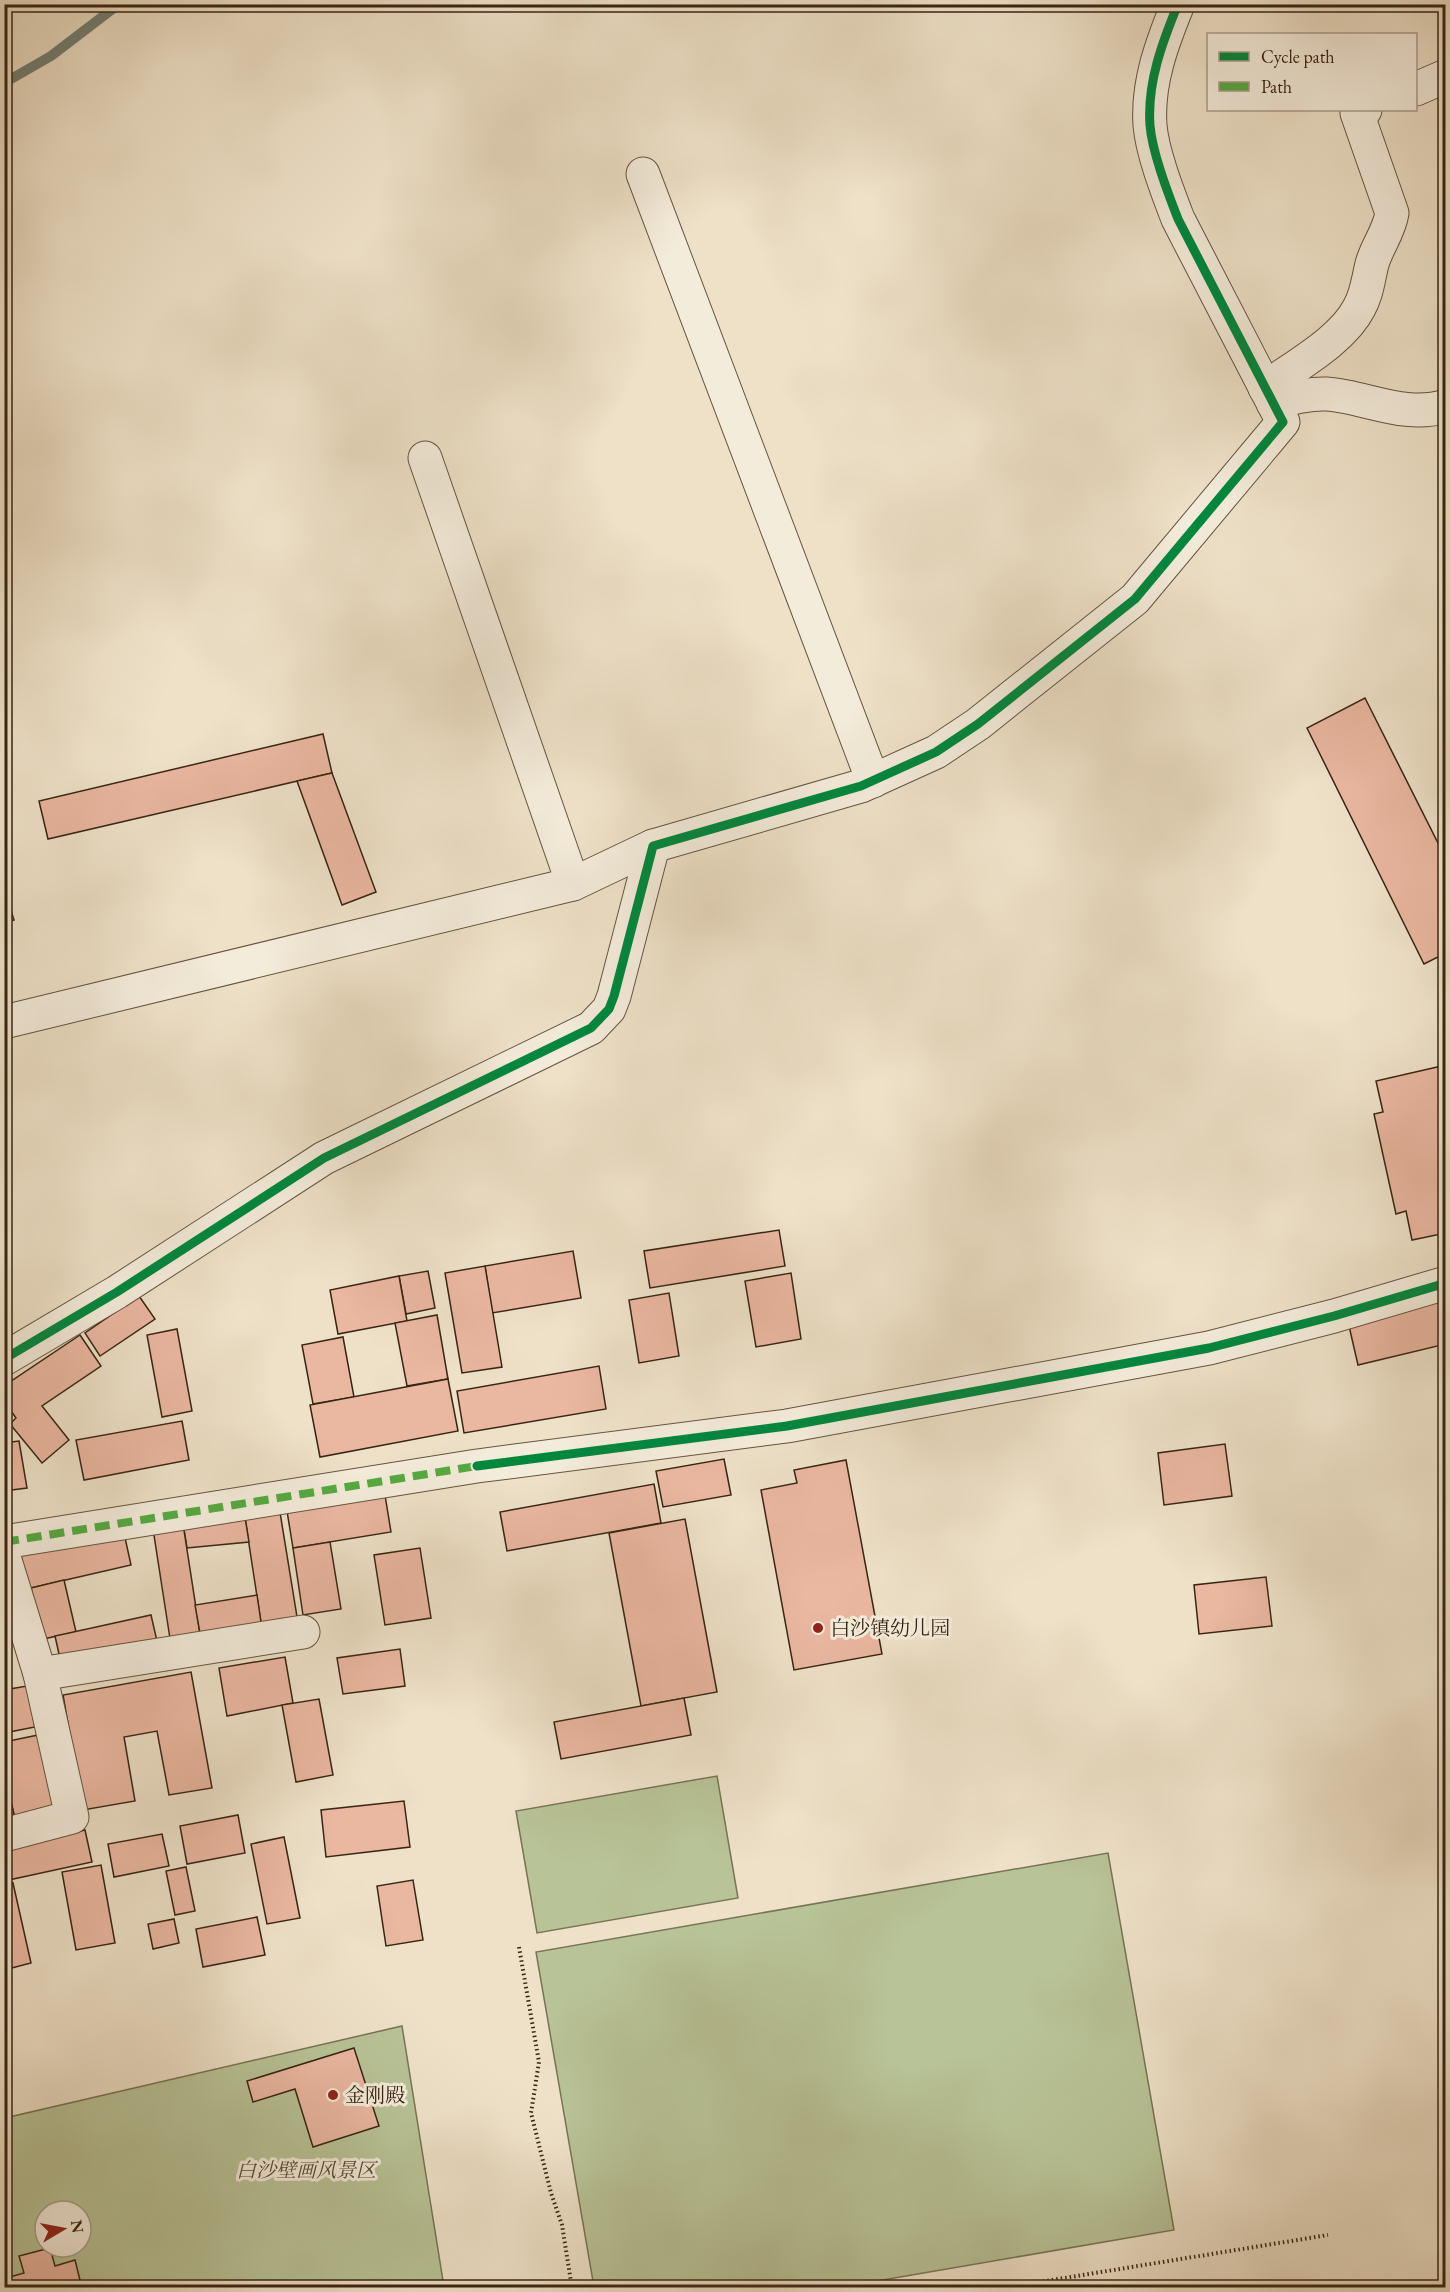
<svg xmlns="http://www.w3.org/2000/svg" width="1450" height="2292" viewBox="0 0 1450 2292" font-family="'EB Garamond','Noto Serif SC',serif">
  <rect width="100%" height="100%" fill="#eee1c8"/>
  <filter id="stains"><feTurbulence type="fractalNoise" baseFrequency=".00333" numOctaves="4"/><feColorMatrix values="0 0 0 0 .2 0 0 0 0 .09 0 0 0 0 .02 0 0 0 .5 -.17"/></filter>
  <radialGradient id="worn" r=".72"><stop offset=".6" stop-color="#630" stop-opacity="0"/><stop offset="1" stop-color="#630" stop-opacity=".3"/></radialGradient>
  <g fill="#b8c397" stroke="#787455" stroke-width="1.5" fill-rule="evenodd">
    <polygon points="717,1776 738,1898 537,1933 516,1811"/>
    <polygon points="1108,1853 1174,2230 842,2287 594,2287 536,1952"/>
    <path d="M402,2026L444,2287H5L4,2104L9,2117ZM45,2211H81V2247H45Z"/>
  </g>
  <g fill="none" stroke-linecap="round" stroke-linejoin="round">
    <polyline stroke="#728075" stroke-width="10" points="4,83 51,56 119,4"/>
  </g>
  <g fill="#eab7a1" stroke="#382513" stroke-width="1.5">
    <polygon points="1365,698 1446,859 1446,953 1424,964 1307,728"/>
    <polygon points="323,734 332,773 48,839 39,801"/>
    <polygon points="332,773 376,892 342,905 297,781"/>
    <polygon points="4,888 14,920 4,923"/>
    <polygon points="1446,1065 1446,1233 1412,1240 1406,1211 1396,1214 1374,1114 1383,1112 1376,1081"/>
    <polygon points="779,1230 785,1266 650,1288 644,1251"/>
    <polygon points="573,1251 581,1298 492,1313 485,1266"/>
    <polygon points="485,1266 502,1367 462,1373 445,1273"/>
    <polygon points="428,1271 435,1308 406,1314 399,1276"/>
    <polygon points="791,1273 801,1339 756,1347 745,1281"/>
    <polygon points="399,1276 407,1321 338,1334 330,1290"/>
    <polygon points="1446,1289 1446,1344 1358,1365 1346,1313"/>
    <polygon points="669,1293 679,1356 639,1363 629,1300"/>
    <polygon points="139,1296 155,1319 100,1356 85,1333"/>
    <polygon points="437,1315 448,1379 407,1386 395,1323"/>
    <polygon points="177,1329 192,1411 162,1417 147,1335"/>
    <polygon points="80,1335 101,1366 42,1406 69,1440 42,1463 10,1424 16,1418 4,1401 4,1386"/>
    <polygon points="343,1337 354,1397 313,1404 302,1345"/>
    <polygon points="599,1366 606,1409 464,1433 457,1391"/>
    <polygon points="448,1379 458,1431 320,1457 310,1405"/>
    <polygon points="182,1421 189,1460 84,1480 76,1440"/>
    <polygon points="19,1441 27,1488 4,1491 4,1443"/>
    <polygon points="1225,1444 1232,1496 1164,1505 1158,1453"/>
    <polygon points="724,1459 731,1495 663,1507 656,1471"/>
    <polygon points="846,1460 882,1654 794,1670 761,1490 797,1483 794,1470"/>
    <polygon points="654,1484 661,1523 507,1551 500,1512"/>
    <polygon points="384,1489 391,1532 293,1548 286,1505"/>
    <polygon points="278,1500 298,1623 262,1629 243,1505"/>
    <polygon points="243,1505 249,1542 187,1548 181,1511"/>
    <polygon points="181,1511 201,1640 171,1645 151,1516"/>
    <polygon points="685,1519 717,1692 641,1706 609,1533"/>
    <polygon points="122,1524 131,1565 22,1590 12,1549"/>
    <polygon points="330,1542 341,1609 303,1615 293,1548"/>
    <polygon points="420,1548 431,1618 385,1625 374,1555"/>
    <polygon points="1266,1577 1272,1626 1199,1634 1194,1585"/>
    <polygon points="64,1580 76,1632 43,1639 31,1588"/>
    <polygon points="257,1595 262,1629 201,1639 195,1605"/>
    <polygon points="151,1615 157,1641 61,1663 55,1636"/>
    <polygon points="4,1643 11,1669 4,1671"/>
    <polygon points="400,1649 405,1686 343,1694 337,1658"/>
    <polygon points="285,1657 293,1703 227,1716 219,1668"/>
    <polygon points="191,1672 212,1788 169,1795 157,1731 124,1737 135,1801 83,1810 63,1695"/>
    <polygon points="27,1686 35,1727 4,1733 4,1690"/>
    <polygon points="684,1698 691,1735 561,1759 554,1722"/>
    <polygon points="319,1699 333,1775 296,1782 282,1705"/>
    <polygon points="43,1734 57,1805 15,1819 4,1771 4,1742"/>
    <polygon points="9,1793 15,1819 4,1822 4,1795"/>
    <polygon points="404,1801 410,1847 326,1857 321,1810"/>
    <polygon points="238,1815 245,1853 187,1864 180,1826"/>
    <polygon points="85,1830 92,1862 4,1881 4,1849"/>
    <polygon points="162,1834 169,1866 114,1877 108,1844"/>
    <polygon points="284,1837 300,1918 267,1924 251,1844"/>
    <polygon points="101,1865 115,1943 76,1950 62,1872"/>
    <polygon points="186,1867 195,1911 175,1915 166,1871"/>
    <polygon points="413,1880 423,1940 386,1946 377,1886"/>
    <polygon points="13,1883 31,1963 4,1970 4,1885"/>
    <polygon points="257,1917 265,1955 203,1967 196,1929"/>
    <polygon points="174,1919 179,1943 153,1949 148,1924"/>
    <polygon points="354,2048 379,2126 313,2147 295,2089 253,2102 247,2081"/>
    <polygon points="50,2248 55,2266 75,2260 82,2288 8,2288 6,2278 24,2273 19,2256"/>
  </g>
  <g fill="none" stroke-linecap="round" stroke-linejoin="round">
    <g stroke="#665440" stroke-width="35">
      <g id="minor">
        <polyline points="1416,89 1446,76"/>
        <polyline points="643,174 873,781"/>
        <path d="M1265,388C1295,366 1342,341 1359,308C1367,294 1368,280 1372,264C1377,246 1389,232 1392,213L1357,113L1365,110"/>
        <path d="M1273,403C1290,398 1309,393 1327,394C1367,397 1405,419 1446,406"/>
        <polyline points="425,458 573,884"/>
        <polyline points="4,1022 573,884 653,846"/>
        <path d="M4,1359L117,1292L324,1158L591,1028L609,1009L614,996L653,846L861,786L936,752L978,724L1135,599L1283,422L1178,219C1168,193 1152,152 1150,125C1147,83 1162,43 1178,4"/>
        <polyline points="4,1542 477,1466 787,1426 1209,1348 1334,1316 1446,1283"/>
        <polyline points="4,1557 40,1674 72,1817 4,1835"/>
        <polyline points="40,1674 303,1632"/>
      </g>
    </g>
    <g stroke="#382513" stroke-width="4" stroke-dasharray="1.5 3" stroke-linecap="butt">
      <polyline points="519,1947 539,2062 531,2113 551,2193 562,2225 572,2288"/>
      <polyline points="1003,2288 1328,2235"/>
    </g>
    <use href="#minor" stroke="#f4ecdb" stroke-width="33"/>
    <polyline stroke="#55aa42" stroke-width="8" stroke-dasharray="15 8" stroke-linecap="butt" points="4,1542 477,1466"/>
    <g stroke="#f4ecdb" stroke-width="13">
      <g id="cycleway">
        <path d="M4,1359L117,1292L324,1158L591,1028L609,1009L614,996L653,846L861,786L936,752L978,724L1135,599L1283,422L1178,219C1168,193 1152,152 1150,125C1147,83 1162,43 1178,4"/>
        <polyline points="477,1466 787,1426 1209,1348 1334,1316 1446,1283"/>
      </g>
    </g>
    <use href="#cycleway" stroke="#00873e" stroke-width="9"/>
  </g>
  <g fill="#8f2418" stroke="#f4ecdb" stroke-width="2">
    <circle cx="818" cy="1628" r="6"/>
    <circle cx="333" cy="2095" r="6"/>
  </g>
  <g text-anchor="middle" stroke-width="6" stroke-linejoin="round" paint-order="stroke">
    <g font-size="20" fill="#382513" stroke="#f4ecdb" text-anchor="start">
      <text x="830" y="1635">白沙镇幼儿园</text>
      <text x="345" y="2102">金刚殿</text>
    </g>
    <g font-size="20" font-style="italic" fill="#584c34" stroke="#f4ecdb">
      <text x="306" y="2177">白沙壁画风景区</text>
    </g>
  </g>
  <rect width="1450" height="2292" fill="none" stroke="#eee1c8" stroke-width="24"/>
  <rect x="6" y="6" width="1438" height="2280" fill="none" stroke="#382513" stroke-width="3"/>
  <rect x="12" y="12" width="1426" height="2268" fill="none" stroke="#382513" stroke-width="1.5"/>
  <rect x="1207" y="33" width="210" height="78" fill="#f4ecdb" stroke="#a99c8b" stroke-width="1.5"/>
  <rect x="1219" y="52" width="30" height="9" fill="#00873e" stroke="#a99c8b" stroke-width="1.5"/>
  <text x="1261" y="63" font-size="18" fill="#382513">Cycle path</text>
  <rect x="1219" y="82" width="30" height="9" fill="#55aa42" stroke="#a99c8b" stroke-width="1.5"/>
  <text x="1261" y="93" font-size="18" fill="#382513">Path</text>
  <g transform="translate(63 2229) rotate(80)"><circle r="28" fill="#f4ecdb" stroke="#a99c8b" stroke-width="1.5"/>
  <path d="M0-4.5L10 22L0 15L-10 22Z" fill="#8f2418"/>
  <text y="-9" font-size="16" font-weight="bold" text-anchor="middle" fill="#382513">N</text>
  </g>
  <rect width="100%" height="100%" filter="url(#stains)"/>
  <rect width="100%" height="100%" fill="url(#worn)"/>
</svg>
